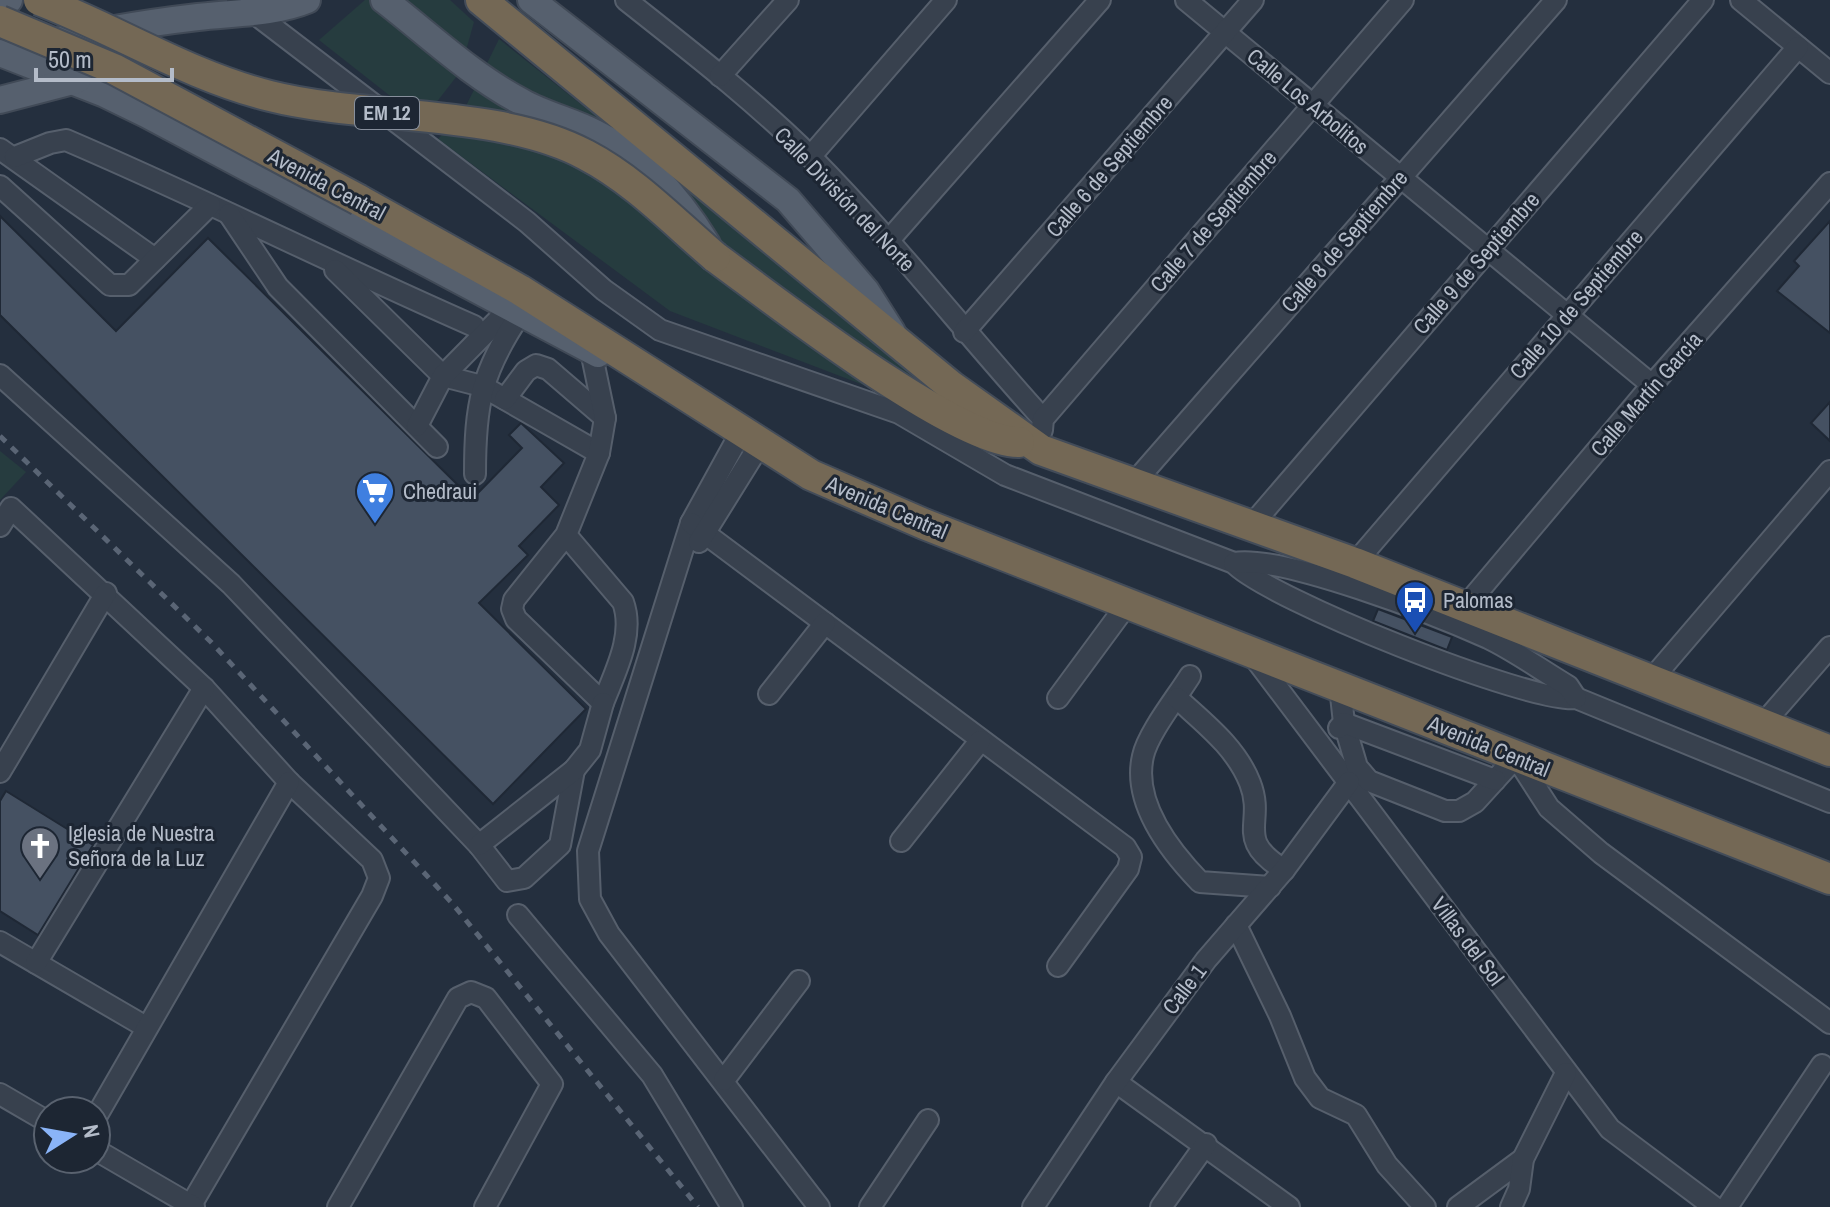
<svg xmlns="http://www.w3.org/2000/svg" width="1830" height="1207" viewBox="0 0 1830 1207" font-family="'Archivo Narrow',sans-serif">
  <rect width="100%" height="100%" fill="#242f3e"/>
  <g fill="#263c3f">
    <polygon points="365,0 450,0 474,22 460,72 422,121 319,40"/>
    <polygon points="499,39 821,295 971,426 670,311 438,139 462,114"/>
    <polygon points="0,451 26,472 0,500"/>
  </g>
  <g fill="#455162" stroke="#1f2835" stroke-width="2">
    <polygon points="0,216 116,331 208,238 472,499 522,448 509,435 521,423 564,463 541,487 559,505 519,546 528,555 479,603 586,709 493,804 0,315"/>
    <polygon points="1830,221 1830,333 1777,291 1799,266 1794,261"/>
    <polygon points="1830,402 1830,441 1811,423"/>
    <polygon points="1378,609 1452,637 1447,650 1373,621"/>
    <polygon points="6,791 93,845 38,935 0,911 0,801"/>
  </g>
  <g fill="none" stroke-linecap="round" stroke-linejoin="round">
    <g stroke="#565f6c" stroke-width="24">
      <g id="minor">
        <path d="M237,0L527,222L604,290L660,330L899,413L1005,475L1234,563C1266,598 1531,704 1576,698L1830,802"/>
        <path d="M626,0C689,50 755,101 812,158C894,241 965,333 1043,419"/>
        <polyline points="1186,0 1652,385"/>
        <polyline points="1741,0 1830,73"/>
        <polyline points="720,76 788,0"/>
        <polyline points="0,149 155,259"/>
        <path d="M15,157L50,143L66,140C204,199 337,266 474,326"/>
        <polyline points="810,157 946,0"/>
        <polyline points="0,186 110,285 129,285 210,205"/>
        <polyline points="229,214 278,287 437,447"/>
        <polyline points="889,240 1100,0"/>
        <polyline points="335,270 443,376 482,386 599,453"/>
        <polyline points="964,332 1253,0"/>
        <polyline points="0,375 231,584 479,845 507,881 524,878 560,845 574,770"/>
        <polyline points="505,399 526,371 536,365 548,369 605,418"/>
        <polyline points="417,426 443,376 511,307"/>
        <polyline points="1042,430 1043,419 1403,0"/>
        <polyline points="741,432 691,523 588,851 590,899 609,934 819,1207"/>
        <path d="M475,474C475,404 481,372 521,313"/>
        <polyline points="1133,484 1556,0"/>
        <polyline points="691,523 1125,847 1131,857 1128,869 1058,966"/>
        <polyline points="0,526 11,508 204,688 289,782 372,860 379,878 372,896 191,1205"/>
        <polyline points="1250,527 1703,0"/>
        <path d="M566,535L623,602C635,635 615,672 603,703L516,619L512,609L514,600L566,535L599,453L605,418L591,351"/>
        <polyline points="699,542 760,444"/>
        <path d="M1234,563C1281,554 1439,616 1488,638C1515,651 1541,670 1568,686L1576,698"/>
        <polyline points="1355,563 1798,47"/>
        <polyline points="1465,607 1652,385 1830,183"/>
        <polyline points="1251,653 1610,1129 1714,1207"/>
        <path d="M1190,676C1177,697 1148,733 1143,756C1132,803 1170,851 1200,882L1270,887"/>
        <polyline points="1651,680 1830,471"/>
        <polyline points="1340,687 1344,723 1357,767 1369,781 1445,811 1459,811 1475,802 1516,757 1549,808 1601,853 1830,1023"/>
        <polyline points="769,694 825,623"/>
        <polyline points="1058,698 1128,603"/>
        <path d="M1177,698C1204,723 1236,747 1250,783C1266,824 1233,838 1284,870"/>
        <polyline points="1763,724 1830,647"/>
        <polyline points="1339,728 1344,723 1495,780"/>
        <polyline points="0,772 106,593"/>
        <polyline points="901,841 980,741"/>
        <polyline points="479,845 574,770 590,750 603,703"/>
        <polyline points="518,915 652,1075 732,1207"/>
        <polyline points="1236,925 1280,1016 1305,1078 1320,1098 1356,1115 1387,1165 1425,1207"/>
        <polyline points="0,942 146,1027"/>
        <polyline points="36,963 204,688"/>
        <polyline points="724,1080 799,981"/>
        <polyline points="1116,1082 1289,1207"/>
        <polyline points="0,1094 48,1122"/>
        <polyline points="96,1117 289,782"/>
        <polyline points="96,1150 194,1207"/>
        <polyline points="338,1207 458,998 471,992 486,998 552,1084 485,1207"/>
        <polyline points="870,1207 928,1120"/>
        <polyline points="1033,1207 1116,1082 1206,960 1284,870 1349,782"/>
        <polyline points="1161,1207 1206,1144"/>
        <polyline points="1458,1207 1523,1159"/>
        <polyline points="1511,1207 1519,1189 1523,1159 1566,1073"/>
        <polyline points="1727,1207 1822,1065"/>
      </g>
    </g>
    <g stroke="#414a57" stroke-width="30">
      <g id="major">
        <path d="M384,0C428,34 472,76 522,102C545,115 572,121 595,133C643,156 680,200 707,244"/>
        <polyline points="531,0 788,200 866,291 892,332"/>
        <polyline points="0,6 9,0"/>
        <path d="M41,45C92,32 146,23 198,17C233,13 276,13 307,0"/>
        <polyline points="0,53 105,94 146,114 598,354"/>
        <polyline points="0,100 77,80"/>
      </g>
    </g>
    <g stroke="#434c59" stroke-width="34">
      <g id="highway">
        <polyline points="481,0 951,386 1041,450 1355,563 1830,751"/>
        <polyline points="359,200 520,290 811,475 924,524 1830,879"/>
        <path d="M715,257C773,299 956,443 1019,442"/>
      </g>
    </g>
    <use href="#minor" stroke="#38414e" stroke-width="20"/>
    <use href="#major" stroke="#56606e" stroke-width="26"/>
    <use href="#highway" stroke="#746855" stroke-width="30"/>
    <polyline stroke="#5a6575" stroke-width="5" stroke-dasharray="8 8" stroke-linecap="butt" points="0,436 211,642 452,903 698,1207"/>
    <g stroke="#434c59" stroke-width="34" stroke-linecap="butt">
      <g id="highway-bridge">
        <path d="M39,0C117,30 189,76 270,96C365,120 501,109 586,155C634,180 674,222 715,257"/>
        <polyline points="0,21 114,69 359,200"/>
      </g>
    </g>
    <use href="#highway-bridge" stroke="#746855" stroke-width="30"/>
  </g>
  <defs>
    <g id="supermarket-pin" transform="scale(2)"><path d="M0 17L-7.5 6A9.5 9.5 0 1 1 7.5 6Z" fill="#3f7fe0" stroke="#1d2633"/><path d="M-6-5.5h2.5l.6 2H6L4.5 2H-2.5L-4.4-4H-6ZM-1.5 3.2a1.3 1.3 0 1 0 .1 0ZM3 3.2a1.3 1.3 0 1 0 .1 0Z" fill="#fff"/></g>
    <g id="bus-pin" transform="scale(2)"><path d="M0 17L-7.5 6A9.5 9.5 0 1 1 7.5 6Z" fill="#1a4fb4" stroke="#1d2633"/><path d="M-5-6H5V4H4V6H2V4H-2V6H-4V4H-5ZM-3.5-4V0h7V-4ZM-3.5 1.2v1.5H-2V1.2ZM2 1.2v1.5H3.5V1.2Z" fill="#fff"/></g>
    <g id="church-pin" transform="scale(2)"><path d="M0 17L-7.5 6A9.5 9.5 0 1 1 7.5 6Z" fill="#6b7280" stroke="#1d2633"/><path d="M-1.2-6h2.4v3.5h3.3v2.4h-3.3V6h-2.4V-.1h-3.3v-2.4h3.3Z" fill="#fff"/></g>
  </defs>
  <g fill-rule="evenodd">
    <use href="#supermarket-pin" x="375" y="491"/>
    <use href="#bus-pin" x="1415" y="600"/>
    <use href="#church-pin" x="40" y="846"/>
  </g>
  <g text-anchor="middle" stroke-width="6" stroke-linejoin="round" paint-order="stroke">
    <rect fill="#1d2633" stroke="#878f9c" stroke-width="2" x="355" y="97" width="64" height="32" rx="6"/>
    <g font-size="20" font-weight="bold" fill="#b4bcc9">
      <text x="387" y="120">EM 12</text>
    </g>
    <g font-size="22" fill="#b4bcc9" stroke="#1d2633">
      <text transform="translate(1308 101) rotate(40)" y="8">Calle Los Arbolitos</text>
      <text transform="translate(1109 166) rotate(-49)" y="8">Calle 6 de Septiembre</text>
      <text transform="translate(327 184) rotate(28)" y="8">Avenida Central</text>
      <text transform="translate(845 199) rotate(46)" y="8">Calle División del Norte</text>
      <text transform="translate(1213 221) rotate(-49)" y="8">Calle 7 de Septiembre</text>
      <text transform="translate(1344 241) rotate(-49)" y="8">Calle 8 de Septiembre</text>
      <text transform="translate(1476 263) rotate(-49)" y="8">Calle 9 de Septiembre</text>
      <text transform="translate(1576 304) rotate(-49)" y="8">Calle 10 de Septiembre</text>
      <text transform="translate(1646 394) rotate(-49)" y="8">Calle Martín García</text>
      <text transform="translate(887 507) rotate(23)" y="8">Avenida Central</text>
      <text transform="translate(1489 746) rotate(22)" y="8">Avenida Central</text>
      <text transform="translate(1468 941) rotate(53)" y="8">Villas del Sol</text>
      <text transform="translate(1184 989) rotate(-53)" y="8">Calle 1</text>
    </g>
    <g font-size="22" fill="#b4bcc9" stroke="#1d2633" text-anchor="start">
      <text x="403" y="499">Chedraui</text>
      <text x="1443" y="608">Palomas</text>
      <text x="68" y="841">Iglesia de Nuestra<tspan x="68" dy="25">Señora de la Luz</tspan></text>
    </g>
  </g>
  <g transform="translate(72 1135) rotate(79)"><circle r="38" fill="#1d2633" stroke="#59626f" stroke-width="2"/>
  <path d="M0-6L14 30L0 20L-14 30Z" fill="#8ab4f8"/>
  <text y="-12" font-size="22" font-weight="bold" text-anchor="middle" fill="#b4bcc9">N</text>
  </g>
  <path d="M36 68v12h136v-12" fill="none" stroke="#b4bcc9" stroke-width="4"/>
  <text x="48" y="68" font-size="24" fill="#b4bcc9" stroke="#1d2633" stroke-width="6" paint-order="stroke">50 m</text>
</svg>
